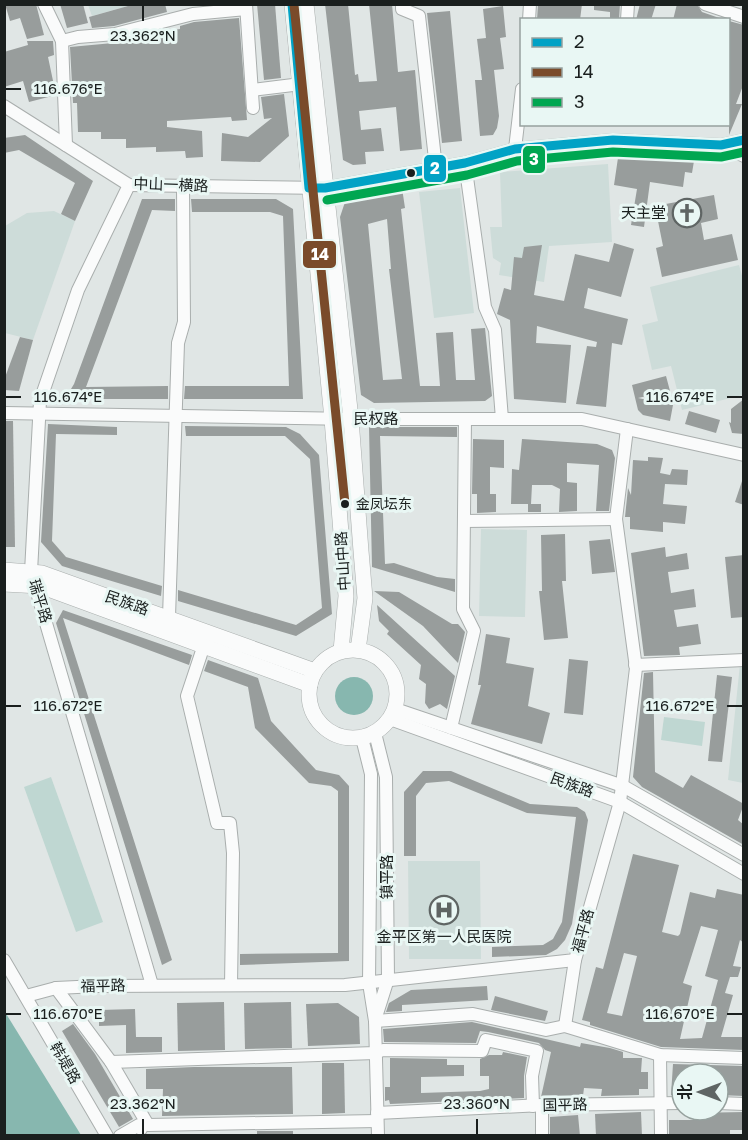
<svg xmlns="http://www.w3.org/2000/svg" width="748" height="1140" viewBox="0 0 748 1140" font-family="'Golos Text','Noto Sans SC',sans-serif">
  <rect width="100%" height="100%" fill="#e0e6e5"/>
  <g fill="#cddcd9">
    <polygon points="88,5 88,4 131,5 92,16"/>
    <polygon points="608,164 612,242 549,246 544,282 499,275 501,263 493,258 490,227 502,227 500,172"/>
    <polygon points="460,188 474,313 434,318 419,192"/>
    <polygon points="54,211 75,221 33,340 5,333 5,226 27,213"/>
    <polygon points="739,265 744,283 743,395 682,410 671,366 652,370 642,325 658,321 650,287"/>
    <polygon points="481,529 527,530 525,617 479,616"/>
    <polygon points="740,664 743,664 743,783 728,780"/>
    <polygon points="408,861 480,861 481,959 409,959"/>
  </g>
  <g fill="#bfd7d2">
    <polygon points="664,717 705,722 702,746 661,740"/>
    <polygon points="51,777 103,922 76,932 24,787"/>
  </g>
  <g fill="#87b7af">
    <circle cx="354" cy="696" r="19"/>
    <polygon points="5,1012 81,1135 5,1135"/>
  </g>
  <g fill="#989d9c" fill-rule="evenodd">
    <polygon points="5,4 36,4 44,35 27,39 20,18 10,21"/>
    <polygon points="60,4 83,4 88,23 67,28"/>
    <polygon points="135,4 165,4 167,12 114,26 92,28 89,17"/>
    <polygon points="257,4 275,4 281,78 264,80"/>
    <polygon points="325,4 348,4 355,75 358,74 359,82 377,81 369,4 392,4 398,72 415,70 422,149 400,151 396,107 359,111 361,130 381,128 384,151 365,152 366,164 353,165 343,160"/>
    <polygon points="538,4 582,4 580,20 537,20"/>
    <polygon points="594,4 620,4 619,20 610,20 610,12 594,10"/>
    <polygon points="640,4 656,4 651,20 636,20"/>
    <polygon points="677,4 697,4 702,12 725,20 673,20"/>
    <polygon points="503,6 506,37 500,38 504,69 494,70 499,116 497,128 493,135 480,136 475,80 482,80 477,39 486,38 483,9"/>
    <polygon points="450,11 462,141 442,143 427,13"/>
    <polygon points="239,18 247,120 232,121 231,117 167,121 167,127 202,131 203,157 186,158 185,151 156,152 156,147 126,148 126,139 101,139 101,132 78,132 77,103 73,103 70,47 124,42 132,38 153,38 153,33 180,29 180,26 194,22"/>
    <polygon points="729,21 744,25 744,83 736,104 742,104 729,135"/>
    <polygon points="27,41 53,41 54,55 48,57 56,95 29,102 23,81 4,87 4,52 28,45"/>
    <polygon points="284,94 289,136 260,162 221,161 222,133 248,137 272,118 264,119 261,97"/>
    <polygon points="25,135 93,181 75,221 61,214 75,183 19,150 4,153 4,138"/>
    <polygon points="619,151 694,161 692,173 685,172 683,187 650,182 644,227 631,225 637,189 614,185"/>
    <path d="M402,188L405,208L401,209L420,386H440L436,333L453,332L456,380H475L471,329L485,328L492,396L485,401L374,403L361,395L340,217L346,199ZM387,219L391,269H389L402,379L383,380L368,224Z"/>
    <polygon points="714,195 718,219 701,223 704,240 732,234 738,260 662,277 656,248 663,246 655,206"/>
    <polygon points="142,199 175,199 175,211 152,210 86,387 168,386 168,399 65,399 74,384"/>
    <polygon points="191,199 276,199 293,209 303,399 184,399 185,386 289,386 283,216 270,212 192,212"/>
    <polygon points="614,243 634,249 621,297 588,288 584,308 628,319 622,345 612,343 606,407 576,404 587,346 596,347 597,342 537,326 536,343 571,345 566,403 514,399 510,320 497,314 504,288 511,290 514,257 522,258 524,247 542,245 534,295 564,301 575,254 609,262"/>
    <polygon points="20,337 33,340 19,391 4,390 4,380"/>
    <polygon points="666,376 670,391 638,398 673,405 670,421 643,415 638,410 632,385"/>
    <polygon points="744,399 744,434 732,433 729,422 731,423 731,409"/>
    <polygon points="689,411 720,420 716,433 685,424"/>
    <polygon points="4,421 13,421 15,547 4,547"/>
    <polygon points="48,424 117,427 117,435 56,434 52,541 66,557 162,586 161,596 62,566 41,542"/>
    <polygon points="185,426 286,427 300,434 319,455 332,614 296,636 178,601 178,590 296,625 322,608 310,459 285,436 186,436"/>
    <polygon points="369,427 457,427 457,437 380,436 385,564 394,563 437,577 455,579 455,592 372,567"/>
    <polygon points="473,439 504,440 504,468 490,467 490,494 496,494 496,512 477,513 477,494 472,494"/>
    <polygon points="522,439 597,444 612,450 615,458 609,511 596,511 599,465 567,463 567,482 577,483 577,511 559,512 560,489 552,485 532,485 531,504 541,504 541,512 528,512 528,504 511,504 512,469 519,470"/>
    <polygon points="648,457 663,458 660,473 670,475 672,469 688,470 687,485 665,484 663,504 687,506 685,524 663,522 663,532 630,529 630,517 625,517 628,488 631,495 633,460 648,461"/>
    <polygon points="742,481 744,481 744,505 735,502"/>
    <polygon points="565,534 566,581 562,581 568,638 544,640 539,591 542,591 541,535"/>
    <polygon points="610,539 615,572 592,574 589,541"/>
    <polygon points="665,547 666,557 687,553 689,569 668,572 671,593 694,589 696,607 674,610 677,627 698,624 701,644 679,647 680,655 644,656 631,553"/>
    <polygon points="744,555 744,617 731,618 725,557"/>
    <polygon points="374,591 399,592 452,624 458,624 465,632 458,663 423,626"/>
    <polygon points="377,605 455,676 447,709 440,704 429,709 425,703 426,684 419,679 421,665 387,634 389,631 379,621"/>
    <polygon points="63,610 192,655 189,665 63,618 172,960 162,965 56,623"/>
    <polygon points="486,634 510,638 506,663 534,668 528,706 550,713 542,744 471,724 481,685 478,685"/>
    <polygon points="569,659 588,661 583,715 564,713"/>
    <polygon points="208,660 258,678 271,721 316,770 339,775 349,786 349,961 240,965 240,954 338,953 338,791 331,786 309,783 255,728 248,687 204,671"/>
    <polygon points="653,672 655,772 683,788 691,775 744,804 738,820 744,825 744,845 642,787 633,777 644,673"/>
    <polygon points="717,675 732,677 722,762 708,761"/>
    <polygon points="423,771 451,771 530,804 577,807 585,812 588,820 572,924 565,940 557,949 546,955 492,957 492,947 543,945 553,939 562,922 576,817 527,813 449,781 426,783 416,796 416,856 404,856 404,792"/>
    <path d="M633,854L679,865L662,932L678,936L680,934L690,892L715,898L717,889L744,895V943L740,940L733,966L741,967L738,977H730L725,993L733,995L721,1037H744V1050L661,1047L590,1025V1022L582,1020L596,967L603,969ZM701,926L718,930L705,976L718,980L702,1038L680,1039L692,986L683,983ZM624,953L637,956L622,1016L607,1013Z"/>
    <polygon points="487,986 488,1000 402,1005 402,1011 386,1012 389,1003 411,990"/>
    <polygon points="495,996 548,1011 545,1021 491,1010"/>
    <polygon points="224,1002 225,1050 178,1051 177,1003"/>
    <polygon points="291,1002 292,1048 245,1049 244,1003"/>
    <polygon points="338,1003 359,1017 360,1044 308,1046 306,1004"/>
    <polygon points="135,1009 136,1037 162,1037 162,1052 126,1053 126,1025 99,1026 99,1010"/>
    <polygon points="472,1022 580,1047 581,1043 610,1048 623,1052 623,1058 642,1058 641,1072 648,1072 648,1089 639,1089 639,1095 601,1096 602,1089 584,1088 583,1096 541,1097 551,1052 545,1050 539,1043 488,1032 480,1031 476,1043 384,1042 383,1029"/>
    <polygon points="73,1024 95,1054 133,1119 119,1127 62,1031"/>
    <polygon points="503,1052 527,1057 524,1076 524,1098 390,1104 389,1100 385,1101 385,1087 390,1087 390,1058 447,1059 447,1065 464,1065 464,1076 421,1077 421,1093 480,1091 489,1089 489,1076 480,1076 480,1059 489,1055 502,1055"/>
    <polygon points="322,1063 344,1063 345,1113 322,1114"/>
    <polygon points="673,1064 744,1066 744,1096 718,1095 718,1074 682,1074 682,1095 671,1095"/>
    <polygon points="194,1067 292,1067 293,1114 162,1116 163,1089 146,1089 146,1069"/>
    <polygon points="641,1112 642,1136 596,1136 595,1114"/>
    <polygon points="744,1112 744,1130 730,1130 730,1136 669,1136 669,1120 693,1120 693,1113"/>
    <polygon points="578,1115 580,1136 550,1136 550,1117"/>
    <rect x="257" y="1131" width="36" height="5"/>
  </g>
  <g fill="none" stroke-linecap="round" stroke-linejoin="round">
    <g stroke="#a9aead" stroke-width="14">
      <g id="minor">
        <polyline points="44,4 62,41 66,145"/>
        <polyline points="246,4 253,108"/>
        <polyline points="402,4 402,9 419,16 436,168"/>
        <polyline points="705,4 744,17"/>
        <polyline points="529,20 530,4"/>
        <polyline points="627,20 628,4"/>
        <polyline points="62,41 78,37 115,34 193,14 246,9"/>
        <polyline points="252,90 301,84"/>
        <polyline points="4,106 129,185 325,188 465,163 515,149 613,140 721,145 744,140"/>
        <polyline points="721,145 744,156"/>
        <polyline points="515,149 522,89"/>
        <polyline points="465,163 485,307 495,330 502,419"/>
        <polyline points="129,185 78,290 40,401 31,572 152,985"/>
        <polyline points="4,413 351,419 582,419 744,455"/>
        <polyline points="464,521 616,519"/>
        <polyline points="169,617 178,343 184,322 183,186"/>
        <polyline points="204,645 187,696 217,823 230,823 233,853 231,985"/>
        <polyline points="635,665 744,660"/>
        <polyline points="395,709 623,786 744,855"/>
        <polyline points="390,719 620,802 744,874"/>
        <polyline points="451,728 474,631 463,609 465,419"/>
        <polyline points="375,733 386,777 388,979 376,1017"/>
        <polyline points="362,738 371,774 369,983 375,1021 378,1136"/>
        <polyline points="4,960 107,1136"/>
        <polyline points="56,988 111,1062 375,1053 383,1050 482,1051 486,1040 537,1051 532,1076 533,1106"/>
        <polyline points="26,996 56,988 98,986 345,985 575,960 620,802 636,668 616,519 627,429"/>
        <polyline points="375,1021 473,1014 546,1030 565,1026 660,1055 744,1058"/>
        <polyline points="565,1026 575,960"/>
        <polyline points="660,1055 661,1136"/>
        <polyline points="111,1062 148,1125 377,1121"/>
        <polyline points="718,1103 744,1104"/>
        <polyline points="542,1105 542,1136"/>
        <polyline points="377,1113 542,1105 682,1103"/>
        <polyline points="120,1136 139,1125 141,1129"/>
      </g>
    </g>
    <g stroke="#a9aead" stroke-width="16">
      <g id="major">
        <polyline points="292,4 332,419 346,596 341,651"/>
        <polyline points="306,4 351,419 361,551 365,598 358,650"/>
        <polyline points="4,570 42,573 315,671"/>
        <polyline points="4,584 40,586 310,685"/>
        <circle cx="353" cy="694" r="44"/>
      </g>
    </g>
    <use href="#minor" stroke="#fafbfb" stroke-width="12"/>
    <use href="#major" stroke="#fafbfb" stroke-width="15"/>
    <g stroke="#e9f7f4" stroke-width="14">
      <polyline id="bus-1" points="292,4 309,188 325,188 465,163 515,149 613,140 721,145 744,140"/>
    </g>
    <g stroke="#e9f7f4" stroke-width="14">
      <polyline id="bus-2" points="294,5 345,504"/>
    </g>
    <g stroke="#e9f7f4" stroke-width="14">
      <polyline id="bus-3" points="327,200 467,175 517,161 613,152 721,157 744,152"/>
    </g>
    <use href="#bus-1" stroke="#01a2c5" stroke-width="9"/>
    <use href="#bus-2" stroke="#7a4b2a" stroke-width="9"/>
    <use href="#bus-3" stroke="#00a651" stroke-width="9"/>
  </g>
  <path fill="none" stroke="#1a1f1e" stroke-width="2" d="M143,6V21M6,89H21M6,397H21M727,397H742M6,706H21M727,706H742M6,1014H21M727,1014H742M143,1119V1134M477,1119V1134"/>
  <defs>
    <g id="church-ring" transform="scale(1.5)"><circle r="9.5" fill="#e9f7f4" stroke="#5f6564" stroke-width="1.5"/><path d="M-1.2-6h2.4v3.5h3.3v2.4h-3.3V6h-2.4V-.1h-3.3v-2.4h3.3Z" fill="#5f6564"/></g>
    <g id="hospital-ring" transform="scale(1.5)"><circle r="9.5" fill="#e9f7f4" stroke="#5f6564" stroke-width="1.5"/><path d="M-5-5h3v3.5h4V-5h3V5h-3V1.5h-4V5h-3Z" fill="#5f6564"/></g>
  </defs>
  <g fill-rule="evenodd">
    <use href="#church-ring" x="687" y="213"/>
    <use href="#hospital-ring" x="444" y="910"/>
  </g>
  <g fill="#1a1f1e" stroke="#e9f7f4" stroke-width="2">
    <circle cx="411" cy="173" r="5"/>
    <circle cx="345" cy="504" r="5"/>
  </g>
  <g text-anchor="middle" stroke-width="6" stroke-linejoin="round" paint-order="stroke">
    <g font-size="14" fill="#1a1f1e" stroke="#e9f7f4" text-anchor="start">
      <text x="356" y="509">金凤坛东</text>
    </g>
    <g font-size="15" fill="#1a1f1e" stroke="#e9f7f4">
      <text transform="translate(171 185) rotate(2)" y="5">中山一横路</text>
      <text x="376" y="424">民权路</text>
      <text transform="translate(343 561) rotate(-94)" y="5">中山中路</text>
      <text transform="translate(40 601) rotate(73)" y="5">瑞平路</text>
      <text transform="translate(127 603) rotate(19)" y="5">民族路</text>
      <text transform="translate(572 785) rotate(20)" y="5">民族路</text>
      <text transform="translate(387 877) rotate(-90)" y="5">镇平路</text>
      <text transform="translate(583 931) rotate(-75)" y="5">福平路</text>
      <text transform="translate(103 986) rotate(-1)" y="5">福平路</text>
      <text transform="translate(65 1063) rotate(60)" y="5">韩堤路</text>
      <text transform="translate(565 1105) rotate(-1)" y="5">国平路</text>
    </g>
    <g font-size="15" fill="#1a1f1e" stroke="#e9f7f4" text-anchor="end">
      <text x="666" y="218">天主堂</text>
      <text x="444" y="942" text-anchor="middle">金平区第一人民医院</text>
    </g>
  </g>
  <g font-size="15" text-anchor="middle" fill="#1a1f1e" stroke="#e9f7f4" stroke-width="6" stroke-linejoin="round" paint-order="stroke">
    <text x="143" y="41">23.362°N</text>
    <text x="68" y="94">116.676°E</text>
    <text x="680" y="402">116.674°E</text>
    <text x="68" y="402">116.674°E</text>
    <text x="680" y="711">116.672°E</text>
    <text x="68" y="711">116.672°E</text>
    <text x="68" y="1019">116.670°E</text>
    <text x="680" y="1019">116.670°E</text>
    <text x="143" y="1109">23.362°N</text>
    <text x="477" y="1109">23.360°N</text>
  </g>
  <g stroke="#e9f7f4" stroke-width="2">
    <rect x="522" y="145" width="24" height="29" rx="6" fill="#00a651"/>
    <rect x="423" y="154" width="24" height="29" rx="6" fill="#01a2c5"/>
    <rect x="302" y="240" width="35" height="29" rx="6" fill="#7a4b2a"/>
  </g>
  <g font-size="16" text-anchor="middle" font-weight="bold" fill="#fff">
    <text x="534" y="165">3</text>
    <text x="435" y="174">2</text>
    <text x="320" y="260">14</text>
  </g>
  <rect width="748" height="1140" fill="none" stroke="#1a1f1e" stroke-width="12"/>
  <rect x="520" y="18" width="210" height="108" fill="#e9f7f4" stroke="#96a19e" stroke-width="1.5"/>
  <rect x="532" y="38" width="30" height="9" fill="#01a2c5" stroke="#96a19e" stroke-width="1.5"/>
  <text x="574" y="48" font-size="18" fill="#1a1f1e">2</text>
  <rect x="532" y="68" width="30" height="9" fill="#7a4b2a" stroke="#96a19e" stroke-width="1.5"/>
  <text x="574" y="78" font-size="18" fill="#1a1f1e">14</text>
  <rect x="532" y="98" width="30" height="9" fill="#00a651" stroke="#96a19e" stroke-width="1.5"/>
  <text x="574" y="108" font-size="18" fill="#1a1f1e">3</text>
  <g transform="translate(700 1092) rotate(270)"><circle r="28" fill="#e9f7f4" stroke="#96a19e" stroke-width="1.5"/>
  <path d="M0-4.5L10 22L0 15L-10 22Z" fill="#5f6564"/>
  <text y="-9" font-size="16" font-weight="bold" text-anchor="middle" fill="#1a1f1e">北</text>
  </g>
</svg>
